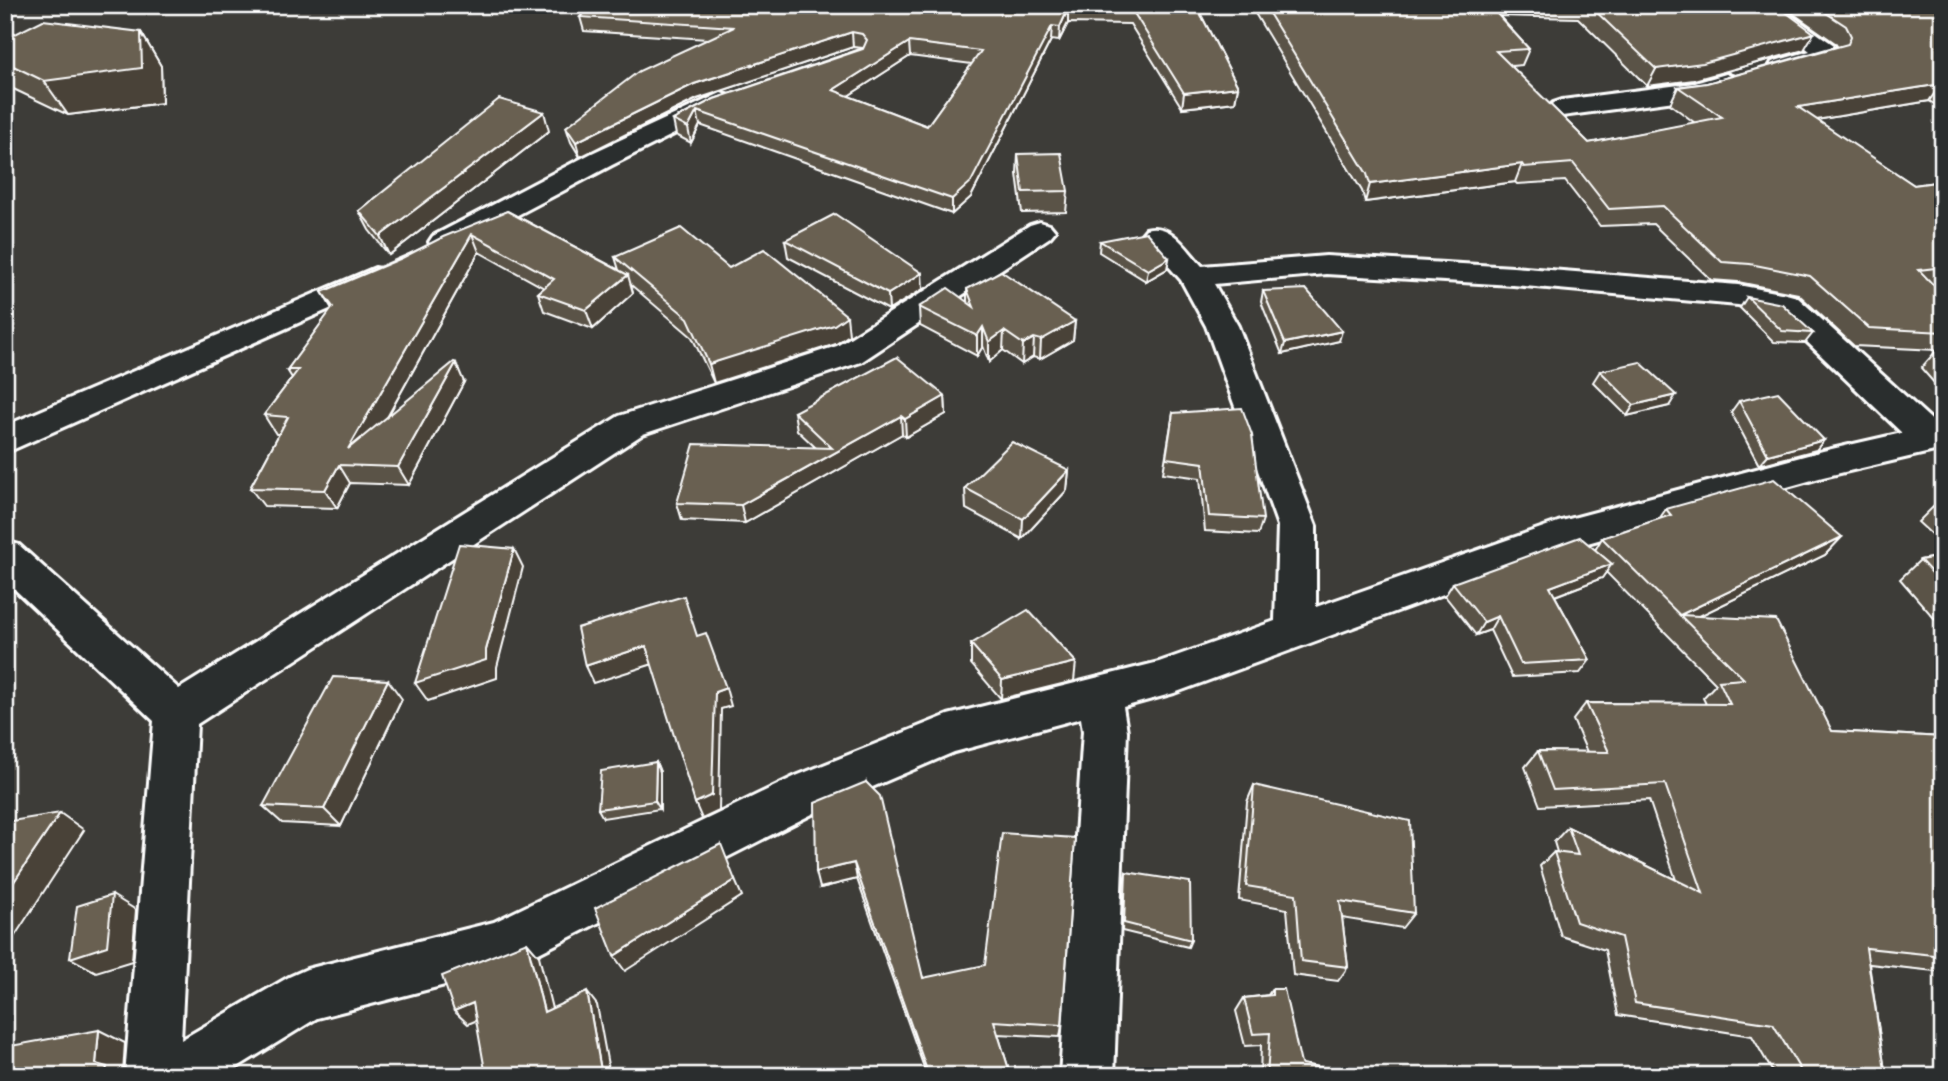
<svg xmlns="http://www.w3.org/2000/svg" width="1948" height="1081" viewBox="0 0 1948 1081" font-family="Mynerve,sans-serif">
  <rect width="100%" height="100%" fill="#3d3c38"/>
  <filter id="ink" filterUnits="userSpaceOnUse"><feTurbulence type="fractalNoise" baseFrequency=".0143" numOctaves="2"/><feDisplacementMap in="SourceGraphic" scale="14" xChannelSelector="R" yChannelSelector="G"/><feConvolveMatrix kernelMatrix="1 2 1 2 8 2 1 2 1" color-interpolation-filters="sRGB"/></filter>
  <g filter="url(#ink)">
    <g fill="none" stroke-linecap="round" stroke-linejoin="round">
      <g stroke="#fff" stroke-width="6">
        <g id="minor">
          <path d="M1749,5H1776L1834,45L1838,54L1835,59C1816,65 1791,77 1772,72L1769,67L1772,62L1810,51Z"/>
          <polygon points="1726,74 1735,77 1739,82 1735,87 1697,98 1562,116 1553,113 1549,108 1553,103 1562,100 1695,83"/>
          <polygon points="721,93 730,96 734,101 730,106 612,165 455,248 444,251 433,248 429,242 433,236 592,153"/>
          <path d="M1040,222L1050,225L1055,231L1050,237L861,362L643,434L197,724L181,1040L289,977L307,969L494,922L796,776L948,715L1159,662L1275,621L1278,526L1206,326L1181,280L1141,235L1146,229C1171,222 1186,249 1202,266L1326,256L1513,267L1738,285L1786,294L1797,297L1937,425L1943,424V449L1823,477L1566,549L1174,693L1123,707L1127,731L1114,1076H1060L1083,731L1081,718L954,752L828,806L517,964L499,971L317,1018L223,1076H125L154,721L5,580V541L19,545L179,689L619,416L837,346L1030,225ZM1326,274L1513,285L1738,305L1776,312L1902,433L1823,451L1558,522L1316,607V526L1238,326L1214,284Z"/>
          <polygon points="375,268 386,270 390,277 386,284 5,453 5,426"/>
        </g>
      </g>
      <use href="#minor" fill="#2a2d2e" fill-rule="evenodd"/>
    </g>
    <g fill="#5a5346" stroke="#fff" stroke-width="2" fill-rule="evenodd">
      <path d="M1196,5L1238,87L1235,102L1182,108L1130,24L1068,23L1059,41L1051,40L971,197L952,214L700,125L691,143L676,135L673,120L714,99L863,48L853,47L697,99L580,157L571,142L566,127L708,39L584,31L580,17ZM910,56L972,64L927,126L848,96Z"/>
      <polygon points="1250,5 1776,5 1804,50 1694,80 1647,86 1578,18 1499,16 1529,49 1522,65 1511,66 1589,143 1695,123 1670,104 1678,87 1707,83 1837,46 1835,43 1781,5 1943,5 1943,109 1929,101 1816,120 1914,185 1943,181 1943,283 1932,284 1943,295 1943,393 1921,368 1937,350 1854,346 1798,294 1738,282 1711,280 1653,224 1600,226 1565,181 1517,184 1515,182 1365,202 1362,191"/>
      <polygon points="141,32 161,66 162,103 68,115 5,85 5,39"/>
      <polygon points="549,131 389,255 369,230 359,211"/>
      <polygon points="1018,154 1068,191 1066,212 1022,213 1017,174"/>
      <polygon points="507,211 619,270 615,257 729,268 849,335 836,344 714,383 692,337 630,284 633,293 593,329 544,311 538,293 544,288 479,252 388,416 464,382 409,485 350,483 337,508 264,506 250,488 279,434 276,434 264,415 292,378 287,370 332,309 322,292"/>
      <polygon points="785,240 923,289 889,310 788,257"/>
      <polygon points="1100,241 1169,258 1167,269 1146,281 1099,252"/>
      <polygon points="967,289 1075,321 1073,340 1040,359 1033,357 1022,364 1003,350 989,362 983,346 977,356 920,326 919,307 967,301"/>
      <polygon points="1263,291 1339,341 1282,354 1261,302"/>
      <polygon points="1747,297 1813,333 1805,343 1774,342 1740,308"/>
      <polygon points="1600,371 1669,406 1627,416 1593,382"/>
      <polygon points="945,396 946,414 906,437 902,434 745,523 682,520 677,503 815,447 797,430 794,412"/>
      <polygon points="1739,401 1824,440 1816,450 1759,465 1731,412"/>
      <polygon points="1173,413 1263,519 1258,534 1205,531 1200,478 1163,473"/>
      <polygon points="1069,470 1067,490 1022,539 966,509 965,488"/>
      <polygon points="1943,501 1943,545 1918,522 1937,503"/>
      <polygon points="1666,509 1842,537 1825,555 1699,616 1832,731 1943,737 1943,972 1869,964 1884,1064 1887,1076 1775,1076 1752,1036 1618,1015 1605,950 1561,936 1540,866 1554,852 1557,852 1554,842 1568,827 1676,880 1649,800 1540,806 1525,767 1538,751 1587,752 1573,720 1586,703 1706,704 1703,698 1716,684 1606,572 1602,578 1555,596 1590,660 1580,673 1512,677 1490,630 1476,635 1445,596 1453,583 1595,550 1602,538 1659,519"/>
      <polygon points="1943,556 1943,636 1935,629 1940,625 1900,579 1920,560"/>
      <polygon points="971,644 1074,681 1001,699 971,664"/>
      <polygon points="402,699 341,826 282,823 263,806"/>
      <polygon points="656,762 660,772 660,809 603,818 598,809"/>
      <polygon points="866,782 923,978 1062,1025 1060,1037 998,1034 1011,1076 927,1076 857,879 820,888"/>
      <polygon points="1254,785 1414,913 1402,928 1342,918 1348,967 1338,981 1293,975 1287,909 1239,900 1247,802"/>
      <polygon points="1126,872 1191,940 1188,947 1122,931 1124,881"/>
      <polygon points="1272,989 1301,1064 1370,1076 1260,1076 1261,1045 1245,1046 1236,1011 1244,998 1268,995"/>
    </g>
    <g fill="#4a4339" stroke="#fff" stroke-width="2">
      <polygon points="1068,9 1068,23 1059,41 1060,27"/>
      <polygon points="1052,26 1051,40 971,197 952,214 952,199"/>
      <polygon points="141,32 161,66 162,103 68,115 44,81"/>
      <polygon points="852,32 853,47 697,99 580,157 576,142 694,84"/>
      <polygon points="1814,33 1804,50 1694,80 1647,86 1656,69"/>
      <polygon points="909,42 910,56 834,105 833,90"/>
      <polygon points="1941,84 1929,101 1787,125 1798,107"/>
      <polygon points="1238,87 1235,102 1182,108 1184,93"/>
      <polygon points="697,111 700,125 691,143 688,128"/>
      <polygon points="544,112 549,131 389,255 380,236"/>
      <polygon points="1522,164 1515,182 1365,202 1370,184"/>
      <polygon points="472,234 479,252 360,466 348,449"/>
      <polygon points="1169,258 1167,269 1146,281 1148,270"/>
      <polygon points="922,273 923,289 889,310 888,294"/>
      <polygon points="628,275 633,293 593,329 586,310"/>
      <polygon points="847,316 849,335 836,344 714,383 709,364"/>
      <polygon points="1075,321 1073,340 1040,359 1041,340"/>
      <polygon points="983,327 983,346 977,356 977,336"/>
      <polygon points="1004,331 1003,350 989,362 989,342"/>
      <polygon points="1342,331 1339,341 1282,354 1285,343"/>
      <polygon points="1034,338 1033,357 1022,364 1023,344"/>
      <polygon points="456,363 464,382 409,485 398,467"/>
      <polygon points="1676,395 1669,406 1627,416 1634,405"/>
      <polygon points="945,396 946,414 906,437 905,419"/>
      <polygon points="901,416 902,434 745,523 741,505"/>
      <polygon points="1824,440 1816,450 1759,465 1768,455"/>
      <polygon points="339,465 350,483 337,508 325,490"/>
      <polygon points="1069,470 1067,490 1022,539 1023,519"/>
      <polygon points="1842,537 1825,555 1687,622 1680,615"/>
      <polygon points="514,549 523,567 497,667 497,678 428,701 415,683 486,650"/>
      <polygon points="1612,564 1602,578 1541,601 1550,587"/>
      <polygon points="1498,616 1490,630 1476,635 1484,622"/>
      <polygon points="646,646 653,664 593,683 585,666"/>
      <polygon points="1076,662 1074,681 1001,699 1002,680"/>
      <polygon points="388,680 402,699 341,826 324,809"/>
      <polygon points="726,688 731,706 721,709 719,811 702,819 695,803 715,692"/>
      <polygon points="656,762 660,772 660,809 655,801"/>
      <polygon points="60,813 84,830 5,951 5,895"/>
      <polygon points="854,863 857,879 820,888 816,872"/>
      <polygon points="735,880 742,896 625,971 614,956"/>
      <polygon points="112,895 136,910 132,961 96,972 70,958"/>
      <polygon points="527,942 539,956 556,1025 544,1012"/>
      <polygon points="587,992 597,1005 610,1076 602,1076"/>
      <polygon points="473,1003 487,1016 468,1024 454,1011"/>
      <polygon points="99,1030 125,1043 123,1074 127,1076 105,1076 96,1064"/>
    </g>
    <g fill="#696051" stroke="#fff" stroke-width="2" fill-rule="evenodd">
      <path d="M590,5H1196L1238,87L1184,93L1132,10L1068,9L1060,27L1052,26L971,182L952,199L697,111L688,128L673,120L714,99L863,49L867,40L862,34L852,32L694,84L576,142L566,127L639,71L734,27L580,17ZM909,42L981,51L927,126L833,90Z"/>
      <polygon points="1264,5 1489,5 1529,49 1496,51 1589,143 1722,117 1678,87 1707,83 1848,44 1851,36 1846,26 1814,5 1943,5 1943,85 1941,84 1798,107 1914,185 1943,181 1943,267 1919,270 1943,295 1943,332 1869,328 1810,276 1750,264 1722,262 1663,206 1609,209 1573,163 1524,167 1522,164 1370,184 1367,174"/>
      <polygon points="1589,5 1776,5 1814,33 1703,63 1656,69"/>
      <polygon points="43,20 141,32 142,68 44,81 5,62 5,39"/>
      <polygon points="499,99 544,112 380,236 359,211"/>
      <polygon points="1061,153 1068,191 1023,192 1018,154"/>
      <polygon points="507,211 628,275 586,310 538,293 554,279 472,234 348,449 454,362 456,363 398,467 339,465 325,490 250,488 288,417 264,415 298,370 287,370 333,307 322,292 402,258 443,237"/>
      <polygon points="835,214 922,273 888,294 785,240"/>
      <polygon points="681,228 729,268 764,249 847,316 834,325 709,364 688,318 615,257"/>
      <polygon points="1146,232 1169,258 1148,270 1100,241"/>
      <polygon points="1001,271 1075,321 1041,340 1034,338 1023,344 1004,331 989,342 983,327 977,336 919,307 948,288 974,307 967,289"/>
      <polygon points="1306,289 1342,331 1285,343 1263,291"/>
      <polygon points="1747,297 1782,304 1813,333 1782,331"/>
      <polygon points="897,357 945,396 905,419 901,416 741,505 677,503 694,444 832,448 794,412"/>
      <polygon points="1640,362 1676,395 1634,405 1600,371"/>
      <polygon points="1778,392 1824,440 1768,455 1739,401"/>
      <polygon points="1242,408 1252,435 1263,519 1209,516 1203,463 1166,458 1173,413"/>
      <polygon points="1012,442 1069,470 1023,519 965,488"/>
      <polygon points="1774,479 1842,537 1680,615 1776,620 1832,731 1943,737 1943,956 1866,948 1884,1064 1887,1076 1804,1076 1773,1024 1635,1003 1621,937 1576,922 1554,852 1578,855 1568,827 1703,893 1665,784 1553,790 1538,751 1609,752 1586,703 1730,704 1719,681 1744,679 1602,538 1671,515 1666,509"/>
      <polygon points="1943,501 1943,508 1937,503"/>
      <polygon points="1580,537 1612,564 1550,587 1590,660 1521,664 1498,616 1484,622 1453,583"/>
      <polygon points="459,544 514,549 486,650 486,660 415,683"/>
      <polygon points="1943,556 1943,585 1920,560"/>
      <polygon points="684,596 697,636 706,633 726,688 715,692 712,795 695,803 646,646 585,666 577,628"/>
      <polygon points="1028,610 1076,662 1002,680 971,644"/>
      <polygon points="333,677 388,680 324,809 263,806"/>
      <polygon points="656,762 655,801 598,809 601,771"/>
      <polygon points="866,782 880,796 923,978 985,965 1002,833 1075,838 1062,1025 994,1021 1011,1076 929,1076 854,863 816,872 815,803"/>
      <polygon points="1254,785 1410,821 1414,913 1340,901 1348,967 1301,961 1296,894 1246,886"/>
      <polygon points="60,813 5,895 5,822"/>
      <polygon points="721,844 735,880 614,956 595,908"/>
      <polygon points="1126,872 1190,882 1191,940 1124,923"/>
      <polygon points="112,895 107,946 70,958 77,906"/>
      <polygon points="527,942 544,1012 587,992 602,1076 486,1076 473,1003 454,1011 442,976"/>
      <polygon points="1272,989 1284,989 1301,1064 1370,1076 1267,1076 1270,1033 1253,1034 1244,998 1272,995"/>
      <polygon points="99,1030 96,1064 107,1067 105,1076 5,1076 5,1047"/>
    </g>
  </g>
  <rect width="1948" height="1081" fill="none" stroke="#2a2d2e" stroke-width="28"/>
  <rect x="14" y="14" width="1920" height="1053" fill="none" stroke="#fff" stroke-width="2.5" filter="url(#ink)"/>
</svg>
